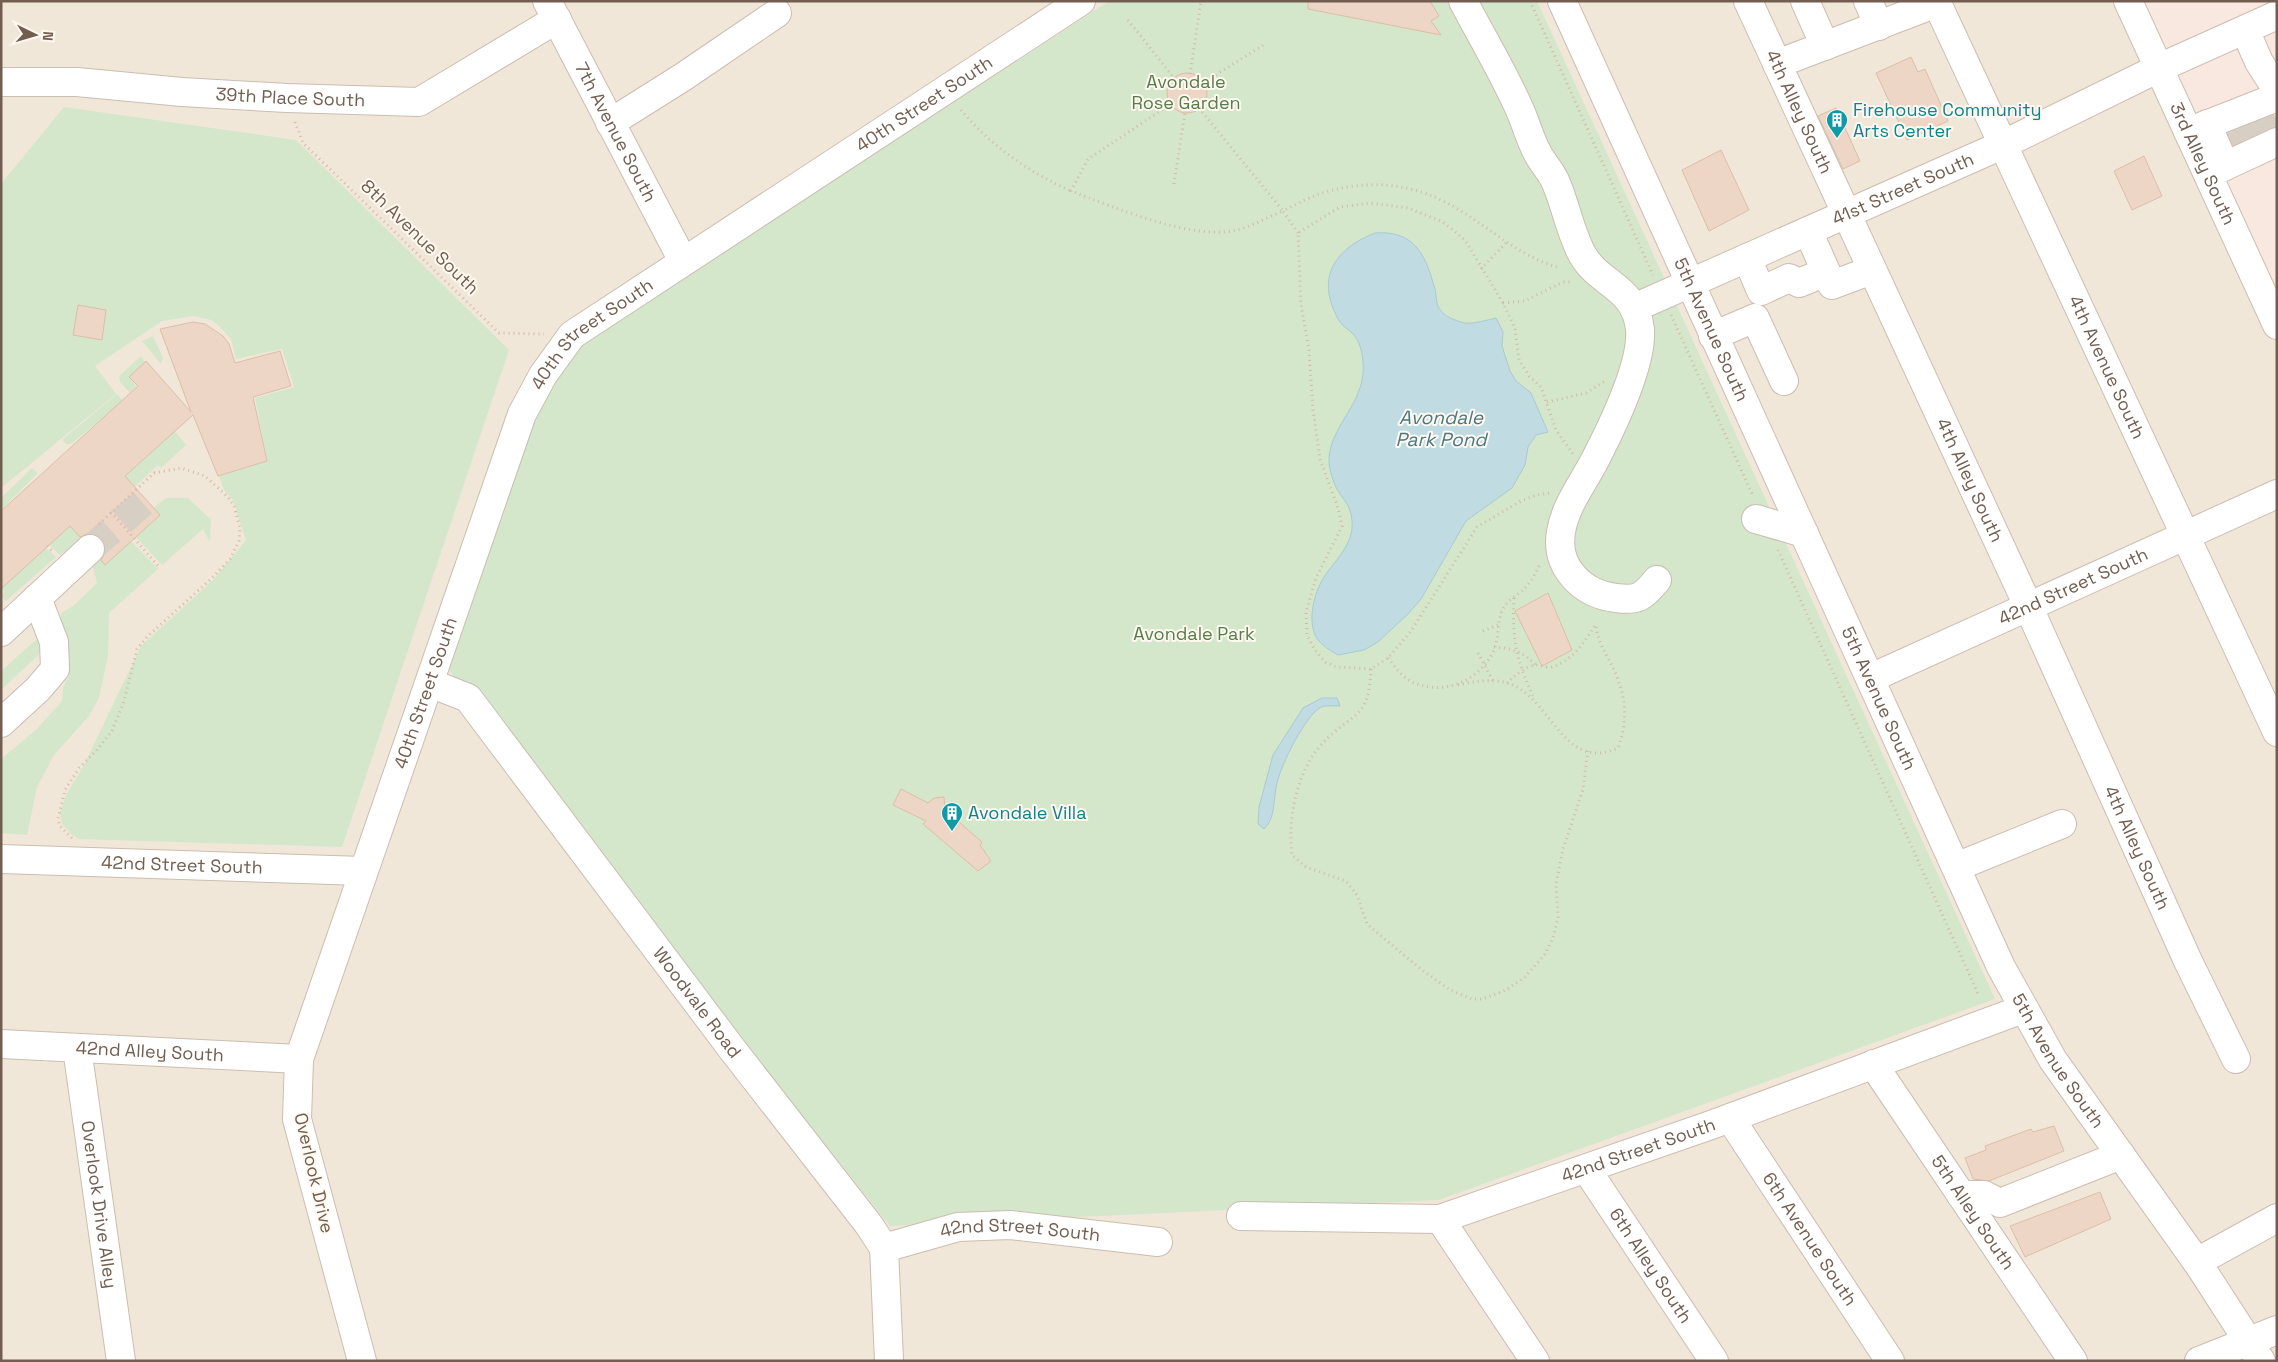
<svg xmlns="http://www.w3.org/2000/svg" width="2278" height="1362" viewBox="0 0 2278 1362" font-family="'Space Grotesk',sans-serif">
  <rect width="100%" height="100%" fill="#faf5ea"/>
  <polygon fill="#f1e7d9" points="1,1 2120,1 2277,343 2277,1361 1,1361"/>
  <polygon fill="#f9e8df" points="2120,1 2277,1 2277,343"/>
  <g fill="#d4e7ca">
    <polygon points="1109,1 1537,1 1995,999 1439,1200 890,1226 449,670 535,412 577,348"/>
    <polygon points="64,107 296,140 509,350 342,847 79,839 71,834 62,824 60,812 67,793 83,767 141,646 213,580 246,540 233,500 224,490 219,476 267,461 255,398 294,387 282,349 236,359 231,339 218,325 211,320 194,316 162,321 95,366 116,394 1,488 1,184"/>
    <polygon points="153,336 163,358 161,364 142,341"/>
    <polygon points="141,356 145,362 129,377 136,386 130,393 120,382 119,376"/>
    <polygon points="117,394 123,401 71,444 66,444 62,440"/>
    <polygon points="175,431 186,445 161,468 158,465 134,487 122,479"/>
    <polygon points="32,468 38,473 1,510 1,498"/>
    <polygon points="166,498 188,498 211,520 210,542 203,529 162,565 136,537 160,515 153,508"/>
    <polygon points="72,524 81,539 60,555 49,545"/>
    <polygon points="131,541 158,569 109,613 108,656 99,698 89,716 54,755 37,787 27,835 1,833 1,759 36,730 62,701 63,687 69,676 69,666 61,622 61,613 73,606 97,583 93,567 99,558 105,565"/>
    <polygon points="46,548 56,557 6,601 2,596 5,591 1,589 1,561"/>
    <polygon points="39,637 45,649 1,690 1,671"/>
  </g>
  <g fill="#c0dce2" stroke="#a8cad3">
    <path d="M1375,233C1413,230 1425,253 1434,286C1437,293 1435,301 1439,308C1444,317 1456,321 1465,323C1474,324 1487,320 1496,318L1503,332L1502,346L1510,371L1516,381L1531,393L1548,432L1536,435L1528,447L1525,465L1512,488L1466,521L1421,599L1408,614L1378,642L1364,650L1338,655C1328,649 1317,643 1314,632C1308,614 1316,588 1326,574C1338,557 1354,543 1352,521C1351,506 1345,502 1338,491C1334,485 1329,469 1329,462C1328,430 1360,407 1363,374C1364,362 1362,344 1354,335C1350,330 1343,327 1340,322C1337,318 1335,313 1333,308C1318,271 1341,246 1375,233Z"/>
    <path d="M1322,698H1337L1340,706C1334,706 1326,705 1321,707C1305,716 1281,765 1277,783C1273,798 1276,818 1264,829L1258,824L1259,807L1273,755L1303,708Z"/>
  </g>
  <g fill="#edd6c5" stroke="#ddbea7">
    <polygon points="1308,1 1430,1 1439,16 1431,21 1441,35 1308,9"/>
    <polygon points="1911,57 1918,72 1925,69 1948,121 1907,140 1876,73"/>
    <circle cx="1187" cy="93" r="20"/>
    <polygon points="1836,108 1860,161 1843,169 1818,116"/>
    <polygon points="1721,150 1749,210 1709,231 1682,170"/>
    <polygon points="2144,156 2162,196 2132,210 2114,171"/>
    <polygon points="78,305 106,310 102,340 73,335"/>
    <polygon points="193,322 205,324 223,336 229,344 235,363 280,351 291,386 253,397 267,461 218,476 193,415 125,476 160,515 136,537 105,565 101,560 105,553 105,546 102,539 94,534 87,534 80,537 70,526 1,589 1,511 138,386 129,377 146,361 191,412 160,329"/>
    <polygon points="1548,593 1572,650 1542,666 1515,611"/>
    <polygon points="901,789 928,803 934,798 944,797 945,810 982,842 980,845 991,861 978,871 923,824 926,821 893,805"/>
    <polygon points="2054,1126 2064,1151 1989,1181 1973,1179 1965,1158 1986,1150 1985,1146 2031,1129 2033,1132"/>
    <polygon points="2100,1192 2111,1219 2025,1257 2010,1226"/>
  </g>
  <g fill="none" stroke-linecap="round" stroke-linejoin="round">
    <g stroke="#d8cfc4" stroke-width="28" stroke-dasharray="28 14" stroke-linecap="butt">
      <polyline points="2259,116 2269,135"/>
      <polyline points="2237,126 2246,144"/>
      <polyline points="90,549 146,500"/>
    </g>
    <g stroke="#cbbdb1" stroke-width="30">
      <g id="minor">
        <path id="s1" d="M547,1L683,261"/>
        <path d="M1463,1C1482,37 1503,72 1519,108C1526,123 1530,140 1538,154C1543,164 1552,172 1556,183C1566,206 1570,232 1582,254C1599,285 1635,286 1640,329C1643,364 1611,429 1595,460C1583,483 1565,506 1561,532C1555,567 1582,594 1616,598C1638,601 1643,597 1657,580"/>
        <path id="s2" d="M1562,1L2001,967L2053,1060L2199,1265L2261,1361"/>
        <path id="s3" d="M1748,1L2029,608L2188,961L2236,1059"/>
        <polyline points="1805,1 1825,46"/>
        <polyline points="1868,1 1879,26"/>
        <path id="s4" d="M1936,1L2277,732"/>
        <path id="s5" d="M2128,1L2277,325"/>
        <polyline points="2245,30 2259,62 2277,90"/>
        <polyline points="1777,64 1937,3"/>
        <path id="s6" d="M1,82H77L182,92L287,98L419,102L557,19"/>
        <polyline points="610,123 683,77 777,13"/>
        <polyline points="2207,124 2225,166"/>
        <polyline points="2188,132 2277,97"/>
        <polyline points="2208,174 2277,142"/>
        <polyline points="1808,231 1832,285 1872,270"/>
        <polyline points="1747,258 1761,291 1789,278 1799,283 1826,272"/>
        <path id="s7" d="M1634,308L2002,145L2159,68L2277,15"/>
        <polyline points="1713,336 1755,318 1784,381"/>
        <polyline points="1756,519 1804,533"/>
        <polyline points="1,632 90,549"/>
        <path id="s8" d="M1871,678L2277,494"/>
        <path id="s9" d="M430,683L468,698L732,1049L869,1225L884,1248L889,1361"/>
        <polyline points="1,723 38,689 55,669 54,642 37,598"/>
        <path id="s10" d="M1,859L363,871"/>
        <polyline points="1956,867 2062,824"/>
        <path id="s11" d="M1,1044L299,1059"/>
        <path id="s12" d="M77,1048L121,1361"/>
        <path id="s13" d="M1873,1064L2073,1361"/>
        <path id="s14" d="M1730,1118L1890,1361"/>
        <path id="s15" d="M1587,1170L1714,1361"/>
        <polyline points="1961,1195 1984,1195 2000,1203 2121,1155"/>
        <path id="s16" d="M1241,1216L1440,1219L1711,1125L2023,1009"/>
        <polyline points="1440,1219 1535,1361"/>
        <path id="s17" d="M884,1248L958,1227L1010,1225L1158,1242"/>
        <polyline points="2197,1262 2277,1218"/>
        <path id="s18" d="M362,1361L297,1119L299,1059L522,414L543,375L572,335L1081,1"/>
        <polyline points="2199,1361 2277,1330"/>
      </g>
    </g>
    <g stroke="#d2baa8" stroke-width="3" stroke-dasharray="1 4" stroke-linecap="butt">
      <polyline points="1530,1 1653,275"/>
      <polyline points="1128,20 1174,78"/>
      <polyline points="1190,74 1201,1"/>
      <polyline points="1203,83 1265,44"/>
      <path d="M1171,104L1088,159L1071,191C1114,207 1192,241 1237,230C1253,226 1268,217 1283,211L1199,108"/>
      <path d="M961,110C990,145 1030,173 1071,191"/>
      <polyline points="295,122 303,143 499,333 544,334"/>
      <polyline points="1174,184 1185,112"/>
      <path d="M1298,233L1283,211C1297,204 1311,196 1326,192C1374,178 1418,184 1461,211C1494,232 1522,257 1560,268"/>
      <polyline points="1481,269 1506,243"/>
      <polyline points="1503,303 1525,301 1563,282 1573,282"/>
      <polyline points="1671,315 1753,496"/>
      <polyline points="1547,402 1586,393 1605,381"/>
      <polyline points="1549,493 1537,495 1521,501 1477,527 1411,631 1388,658 1371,669 1336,667 1325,662 1315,650 1307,635 1306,612 1316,578 1342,526 1338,508 1320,459 1313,410 1309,350 1301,305 1298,233 1340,207 1371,203 1408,208 1443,222 1465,240 1503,303 1515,328 1519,360 1529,376 1541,387 1556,430 1573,454"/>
      <polyline points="111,512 160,568"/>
      <polyline points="47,546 53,552"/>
      <polyline points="1778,550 1979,996"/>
      <path d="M1514,598C1512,640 1516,660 1534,698"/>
      <polyline points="1483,631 1498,625"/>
      <path d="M1494,647C1511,648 1524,652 1535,665"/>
      <polyline points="1478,653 1493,681"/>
      <path d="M1388,658C1395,667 1402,677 1412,682C1443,696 1478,682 1493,652C1500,639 1496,620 1504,607C1508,600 1518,595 1524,589C1531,582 1536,573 1540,564"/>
      <path d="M1371,669C1369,722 1352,711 1322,744C1297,771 1287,819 1292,855L1306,867L1346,881L1357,895L1367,924L1418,967L1450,990L1472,999H1483L1506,990L1525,977L1545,954L1553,938L1558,917L1556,884L1563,849L1583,789L1588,751"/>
      <path d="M1507,683C1514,676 1526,666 1536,665C1541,665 1547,668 1552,667C1573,661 1585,641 1596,624"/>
      <path d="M1458,685C1476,681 1497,677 1515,686C1552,704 1566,772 1618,748C1627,724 1627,702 1617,677C1610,658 1597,644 1596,624"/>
      <polyline points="72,838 60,826 58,819 65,790 79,768 96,751 112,731 124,701 137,649 148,636 212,578 230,559 239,541 240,528 234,506 228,497 205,476 181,468 154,473 96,527"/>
    </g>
    <use href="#minor" stroke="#fff" stroke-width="28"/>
  </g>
  <defs>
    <g id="building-pin" transform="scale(1.125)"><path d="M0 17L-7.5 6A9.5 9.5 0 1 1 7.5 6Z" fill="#0f9aa8" stroke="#fdf9f0"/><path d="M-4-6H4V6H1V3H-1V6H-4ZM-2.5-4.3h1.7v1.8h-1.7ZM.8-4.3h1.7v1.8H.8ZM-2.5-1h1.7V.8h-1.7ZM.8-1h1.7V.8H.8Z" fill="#fff"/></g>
  </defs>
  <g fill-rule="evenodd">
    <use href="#building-pin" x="1837" y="120"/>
    <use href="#building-pin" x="952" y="813"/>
  </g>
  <g text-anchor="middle" stroke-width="4" stroke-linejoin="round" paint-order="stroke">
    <g font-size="18" fill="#587c4c" stroke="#fdf9f0">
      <text x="1186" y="88">Avondale<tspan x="1186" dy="21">Rose Garden</tspan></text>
      <text x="1194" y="640">Avondale Park</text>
    </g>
    <g font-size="18" fill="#725e50" stroke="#fdf9f0">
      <text dy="6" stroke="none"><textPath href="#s6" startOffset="290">39th Place South</textPath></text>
      <text dy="6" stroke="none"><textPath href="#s18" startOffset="1508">40th Street South</textPath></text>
      <text dy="6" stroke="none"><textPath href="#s3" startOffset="122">4th Alley South</textPath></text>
      <text dy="6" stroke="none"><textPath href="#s1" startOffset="148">7th Avenue South</textPath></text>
      <text dy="6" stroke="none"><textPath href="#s5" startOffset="179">3rd Alley South</textPath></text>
      <text dy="6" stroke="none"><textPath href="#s7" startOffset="294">41st Street South</textPath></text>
      <text transform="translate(420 237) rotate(44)" y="6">8th Avenue South</text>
      <text dy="6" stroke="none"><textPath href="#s2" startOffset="361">5th Avenue South</textPath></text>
      <text dy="6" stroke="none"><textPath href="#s18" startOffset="1102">40th Street South</textPath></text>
      <text dy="6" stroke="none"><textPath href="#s4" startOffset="404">4th Avenue South</textPath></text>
      <text dy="6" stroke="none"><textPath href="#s3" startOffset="528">4th Alley South</textPath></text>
      <text dy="6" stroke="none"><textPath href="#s8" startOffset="222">42nd Street South</textPath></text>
      <text dy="6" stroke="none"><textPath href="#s18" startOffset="698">40th Street South</textPath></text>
      <text dy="6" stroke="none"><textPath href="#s2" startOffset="766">5th Avenue South</textPath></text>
      <text dy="6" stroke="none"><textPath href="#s3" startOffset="932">4th Alley South</textPath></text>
      <text dy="6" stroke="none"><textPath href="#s10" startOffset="181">42nd Street South</textPath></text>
      <text dy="6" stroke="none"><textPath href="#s9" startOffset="422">Woodvale Road</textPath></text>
      <text dy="6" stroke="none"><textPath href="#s11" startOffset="149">42nd Alley South</textPath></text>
      <text dy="6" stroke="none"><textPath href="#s2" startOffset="1171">5th Avenue South</textPath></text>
      <text dy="6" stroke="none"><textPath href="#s16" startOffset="409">42nd Street South</textPath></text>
      <text transform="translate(314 1173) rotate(77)" y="6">Overlook Drive</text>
      <text dy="6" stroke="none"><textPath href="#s12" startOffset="158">Overlook Drive Alley</textPath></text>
      <text dy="6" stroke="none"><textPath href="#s13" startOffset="179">5th Alley South</textPath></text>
      <text dy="6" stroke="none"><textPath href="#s17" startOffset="139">42nd Street South</textPath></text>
      <text dy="6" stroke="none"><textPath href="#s14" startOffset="145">6th Avenue South</textPath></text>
      <text dy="6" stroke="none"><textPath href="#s15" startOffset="115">6th Alley South</textPath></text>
    </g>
    <g font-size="18" fill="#0d838f" stroke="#fdf9f0" text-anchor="start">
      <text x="1853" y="116">Firehouse Community<tspan x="1853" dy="21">Arts Center</tspan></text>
      <text x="968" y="819">Avondale Villa</text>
    </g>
    <g font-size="19" font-style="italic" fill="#4c7883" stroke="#fdf9f0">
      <text x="1441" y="424">Avondale<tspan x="1441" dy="22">Park Pond</tspan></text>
    </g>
  </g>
  <rect width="2278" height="1362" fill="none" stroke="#725e50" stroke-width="5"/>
  <g transform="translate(35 35) rotate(95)" stroke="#fdf9f0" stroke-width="4" paint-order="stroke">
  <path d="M0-4L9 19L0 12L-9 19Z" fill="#725e50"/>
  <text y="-8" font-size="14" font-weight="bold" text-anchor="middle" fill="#725e50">N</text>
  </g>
</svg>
